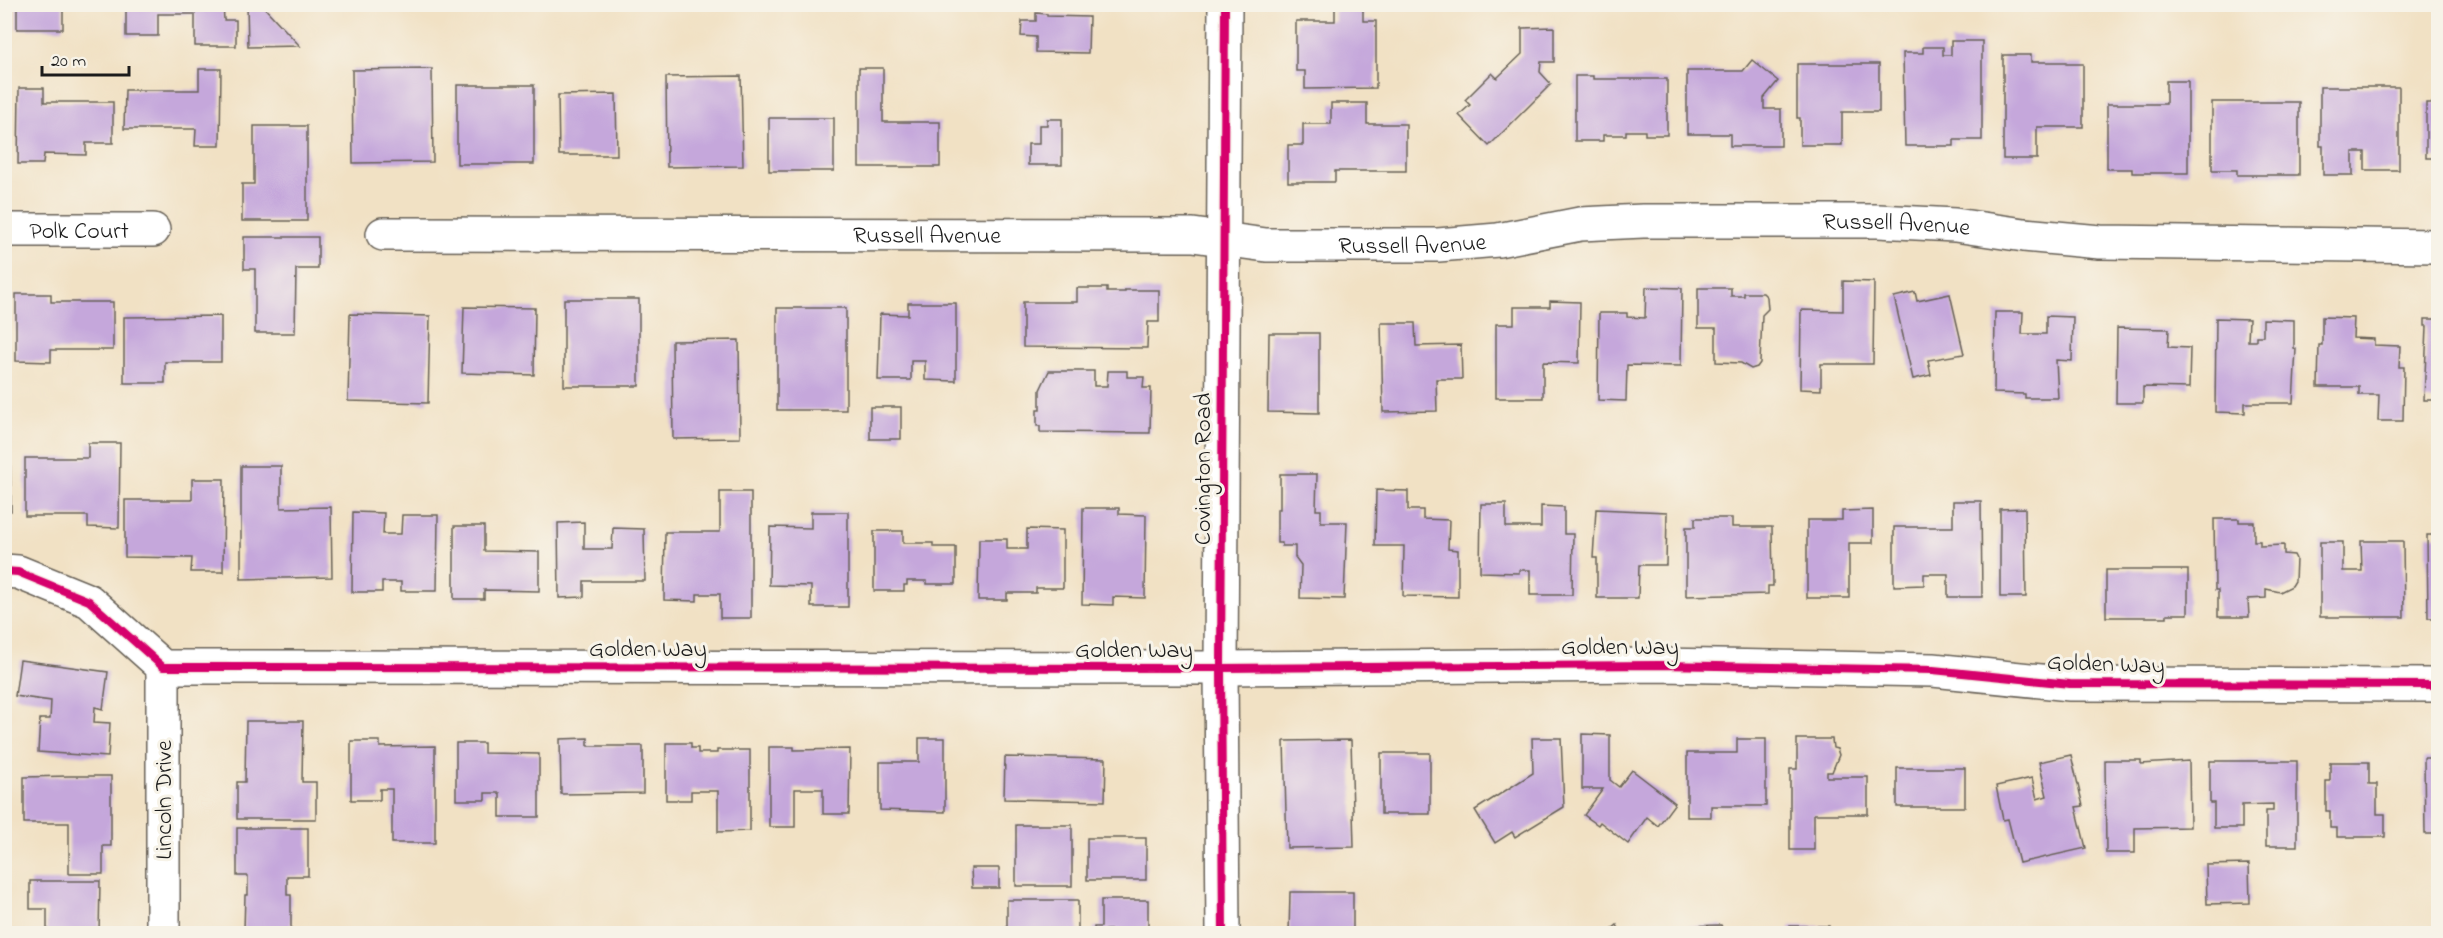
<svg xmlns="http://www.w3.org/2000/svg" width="2443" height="938" viewBox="0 0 2443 938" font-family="'Indie Flower',sans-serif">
  <rect width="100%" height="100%" fill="#f7f3e8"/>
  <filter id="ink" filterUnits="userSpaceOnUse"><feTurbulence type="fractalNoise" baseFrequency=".0167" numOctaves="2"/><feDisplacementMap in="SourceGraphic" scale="12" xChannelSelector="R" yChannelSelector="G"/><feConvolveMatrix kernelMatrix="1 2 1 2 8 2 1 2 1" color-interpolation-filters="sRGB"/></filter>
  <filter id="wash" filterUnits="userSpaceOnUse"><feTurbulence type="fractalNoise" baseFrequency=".008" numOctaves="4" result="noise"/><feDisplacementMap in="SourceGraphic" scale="24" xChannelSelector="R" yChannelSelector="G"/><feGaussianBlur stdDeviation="1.35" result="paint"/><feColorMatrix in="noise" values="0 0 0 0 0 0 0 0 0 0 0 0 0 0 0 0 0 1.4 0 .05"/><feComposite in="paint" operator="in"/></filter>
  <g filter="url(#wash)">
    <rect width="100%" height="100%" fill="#f1e1c4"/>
    <g id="blocks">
      <g fill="#c5a7db">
        <rect x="17" y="4" width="46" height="25"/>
        <polygon points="126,4 223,4 224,20 236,20 236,46 195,46 195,14 158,14 158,36 126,36"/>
        <polygon points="247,4 261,4 300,46 248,47"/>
        <polygon points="1335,4 1363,4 1363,21 1376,21 1376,88 1305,89 1305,71 1296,71 1296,21 1335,21"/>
        <polygon points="1036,13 1047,14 1047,16 1089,17 1088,53 1036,52 1036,37 1021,36 1022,21 1036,21"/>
        <polygon points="1554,27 1554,62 1541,62 1540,72 1551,84 1489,146 1459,115 1470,105 1465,100 1492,73 1497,78 1522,54 1522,28"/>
        <polygon points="1951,41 1982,41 1982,140 1954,140 1954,146 1905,146 1903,53 1923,53 1923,47 1943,47 1943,55 1951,55"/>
        <polygon points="2003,55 2031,55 2031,62 2066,62 2066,64 2083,64 2083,127 2037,127 2037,159 2003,159"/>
        <polygon points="1752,60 1778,81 1764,98 1764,109 1781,109 1781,146 1730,146 1730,134 1687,134 1687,71 1743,71"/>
        <polygon points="1797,64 1879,64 1879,112 1842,112 1842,145 1800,145 1800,118 1797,118"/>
        <polygon points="859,68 883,68 883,122 940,122 940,167 859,167"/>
        <polygon points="199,69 221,69 220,146 195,146 196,129 124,129 125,90 199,90"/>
        <polygon points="432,69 433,162 353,163 352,70"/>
        <polygon points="741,76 743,166 667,167 666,77"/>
        <polygon points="1575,76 1593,76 1593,79 1667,79 1667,135 1645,135 1645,131 1626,131 1626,135 1603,135 1603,141 1575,141"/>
        <polygon points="2166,81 2188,81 2188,173 2132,173 2132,169 2107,169 2107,104 2166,104"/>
        <rect x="457" y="85" width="77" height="79"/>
        <polygon points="2320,87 2399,87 2399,170 2365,170 2365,152 2353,152 2353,175 2323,175 2323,146 2320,146"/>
        <polygon points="19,88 44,88 44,102 113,102 113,143 86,143 86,155 44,154 43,164 18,164"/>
        <rect x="4" y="94" width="4" height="70"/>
        <polygon points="616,94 617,155 559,155 558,95"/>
        <polygon points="2212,102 2299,102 2299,175 2237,175 2237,170 2212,170"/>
        <polygon points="1331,103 1367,103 1367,124 1406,124 1406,171 1335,171 1335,182 1288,182 1288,145 1303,145 1303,124 1331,124"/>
        <rect x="2426" y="103" width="12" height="55"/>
        <rect x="769" y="118" width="65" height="53"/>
        <polygon points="1047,119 1062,119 1062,165 1028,165 1028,144 1039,144 1039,125 1047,125"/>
        <polygon points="254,126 307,126 307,221 242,221 242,184 254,184"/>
        <polygon points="244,237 318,237 318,269 296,269 295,333 255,333 255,269 244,269"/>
        <polygon points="1843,281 1874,282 1873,364 1821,364 1821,390 1800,389 1801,310 1843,311"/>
        <polygon points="1646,287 1682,288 1681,366 1627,365 1626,401 1598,400 1599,313 1627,313 1627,317 1645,318"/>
        <polygon points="1077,288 1107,288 1107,292 1125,292 1125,290 1159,290 1159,322 1148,322 1147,348 1023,347 1023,302 1077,302"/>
        <polygon points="1698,288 1731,288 1731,296 1744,296 1744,293 1763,293 1767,297 1768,309 1762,315 1760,363 1757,367 1751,369 1741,363 1716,362 1716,328 1698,328"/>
        <polygon points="1915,292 1917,301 1950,294 1964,354 1928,360 1931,375 1913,379 1894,297"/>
        <polygon points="16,294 51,294 51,302 113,302 113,350 51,350 51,362 16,361"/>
        <rect x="564" y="299" width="75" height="87"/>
        <polygon points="1550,301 1580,302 1579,363 1543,362 1543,398 1496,398 1496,324 1514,324 1514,307 1550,307"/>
        <polygon points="908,303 956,303 956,381 925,380 925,361 911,361 911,380 878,380 880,314 908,315"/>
        <polygon points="464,307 535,308 534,375 462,373"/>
        <rect x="777" y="308" width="69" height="102"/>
        <polygon points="1995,312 2023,312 2022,334 2046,334 2046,316 2073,317 2072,361 2056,360 2058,398 2025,398 2025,394 1994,393"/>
        <polygon points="350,314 430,316 428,403 348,401"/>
        <polygon points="221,316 221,362 165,362 165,383 124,383 124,317"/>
        <polygon points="2322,317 2354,318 2353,338 2374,339 2374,345 2400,346 2399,367 2404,367 2403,421 2378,421 2379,395 2359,395 2359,387 2318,387 2319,345 2322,345"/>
        <polygon points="2216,318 2249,319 2248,341 2256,341 2256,336 2263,336 2263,319 2294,320 2294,348 2296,349 2293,403 2245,403 2245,413 2215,412"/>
        <polygon points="2425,319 2438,319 2438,400 2424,400 2427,326 2425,326"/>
        <polygon points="1381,323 1415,323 1416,346 1461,345 1462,379 1436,379 1437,411 1383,412"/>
        <polygon points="2117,328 2169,329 2168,347 2190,348 2189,388 2143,387 2143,403 2116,403"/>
        <polygon points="1269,333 1319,333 1319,413 1268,412"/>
        <polygon points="739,340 740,438 673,439 672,341"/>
        <polygon points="1049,371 1094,371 1094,386 1107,386 1108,371 1127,371 1127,377 1144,377 1143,388 1151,388 1150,433 1040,432 1040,426 1037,426 1037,410 1040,410 1040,390"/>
        <rect x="870" y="407" width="31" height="32"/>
        <polygon points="4,440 10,440 11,511 4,511"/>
        <polygon points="88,443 120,443 119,528 88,527 88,516 25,516 25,458 88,458"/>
        <polygon points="241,466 281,466 281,508 331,507 332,577 241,579"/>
        <polygon points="1280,474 1317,474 1316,510 1321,510 1321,522 1347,522 1344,599 1300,598 1301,565 1295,557 1295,546 1282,546 1282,543 1277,543 1277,509 1280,509"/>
        <polygon points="192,479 224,479 223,572 191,572 192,558 125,557 125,500 192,500"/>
        <polygon points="1376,490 1408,491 1408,510 1423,510 1423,519 1449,520 1448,549 1458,550 1458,597 1403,596 1404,546 1375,546"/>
        <polygon points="720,492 751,492 751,618 720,618 720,594 697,594 697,601 664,600 665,532 720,532"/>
        <polygon points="1953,501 1981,501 1982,597 1948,597 1948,574 1924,574 1924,585 1894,586 1894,527 1953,527"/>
        <polygon points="1481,504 1506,504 1506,527 1541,527 1541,506 1564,507 1564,534 1573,534 1572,595 1530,595 1530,570 1519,570 1519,573 1480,572"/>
        <polygon points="1083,508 1119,508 1119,514 1146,515 1145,598 1113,597 1113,605 1082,604"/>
        <polygon points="2025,508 2026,597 2000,597 2000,509"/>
        <polygon points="1596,509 1667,512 1666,565 1639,565 1638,598 1597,598 1597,558 1593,558"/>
        <polygon points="1873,510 1873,543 1849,543 1849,598 1807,598 1807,520 1842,520 1842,511"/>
        <polygon points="353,512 384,513 383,534 401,534 402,515 438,515 437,591 401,591 401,582 382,582 382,592 352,592"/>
        <polygon points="811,512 848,512 848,607 811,607 811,586 769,585 770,527 811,528"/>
        <polygon points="1695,518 1732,518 1732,527 1772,527 1773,586 1768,586 1768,594 1686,596 1686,527 1695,527"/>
        <polygon points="2214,519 2239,519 2239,522 2254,522 2254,541 2260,541 2260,546 2284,545 2284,554 2294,555 2296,559 2295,581 2292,586 2280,592 2266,589 2266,598 2248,599 2249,617 2218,617 2218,590 2215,590"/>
        <polygon points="584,522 584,549 612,549 613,528 644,529 645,581 584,581 584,597 559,598 558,523"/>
        <polygon points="454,526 484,526 484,551 539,552 539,591 484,590 484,599 454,599"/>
        <polygon points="1027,529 1063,530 1063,588 1036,588 1036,593 1007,593 1007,600 978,600 979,539 1007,539 1007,549 1027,549"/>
        <polygon points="874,531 903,531 903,543 933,543 933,547 956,547 956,584 927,584 927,581 907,581 907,585 904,585 904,591 874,591"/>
        <polygon points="2427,535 2438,535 2438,618 2428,618"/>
        <polygon points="2361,541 2403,541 2404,617 2320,617 2320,542 2343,542 2343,571 2362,571"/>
        <polygon points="2106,570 2188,570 2188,614 2167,614 2167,617 2106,617"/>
        <polygon points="20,660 108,672 103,709 95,707 94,722 110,723 108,757 38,752 40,719 50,719 51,701 15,696"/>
        <polygon points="246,721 303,721 302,782 316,782 316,819 237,819 237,782 245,782"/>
        <polygon points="1582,734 1610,735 1610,780 1619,787 1632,770 1675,803 1658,826 1647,817 1628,844 1600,822 1598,825 1584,815 1603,789 1582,789"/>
        <polygon points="588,738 588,746 643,746 643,793 561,794 560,739"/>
        <polygon points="919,738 945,738 945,812 880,810 880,762 919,762"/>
        <polygon points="1532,738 1561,738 1564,807 1515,837 1512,832 1495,843 1475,810 1533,773"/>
        <polygon points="1737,739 1766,739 1766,806 1711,806 1711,817 1687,817 1687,753 1737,753"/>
        <polygon points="1797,739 1832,739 1833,748 1837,749 1839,755 1832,772 1827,772 1827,777 1868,777 1868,814 1814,814 1814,850 1790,850 1790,769 1797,769"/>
        <polygon points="1351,740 1354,847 1287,848 1284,741"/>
        <polygon points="351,741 380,741 380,747 435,746 435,843 392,843 392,789 380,789 380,800 351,800"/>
        <polygon points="456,743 484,743 484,753 539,754 539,817 500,817 500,793 485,793 485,800 456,800"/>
        <polygon points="666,743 691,743 691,748 698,748 698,753 717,753 717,750 750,750 750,831 718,832 718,791 691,791 691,800 666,800"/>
        <polygon points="769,747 794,747 794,750 850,749 849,814 823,814 823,789 795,789 795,827 769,827"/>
        <rect x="1381" y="753" width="49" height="61"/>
        <polygon points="2071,755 2083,806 2076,807 2086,848 2019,863 2008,819 2003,820 1996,786 2032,778 2037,799 2047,796 2039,762"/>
        <polygon points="1005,757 1106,759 1105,801 1004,799"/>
        <polygon points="2424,758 2438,758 2438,834 2425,834"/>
        <polygon points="2105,760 2141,760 2141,764 2189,761 2190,827 2135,828 2135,853 2106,853"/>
        <polygon points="2210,761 2297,761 2297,846 2266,846 2266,811 2273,811 2273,804 2242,805 2242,828 2214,828 2214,803 2210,803"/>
        <polygon points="2330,762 2369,762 2369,784 2377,784 2377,814 2385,814 2385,837 2337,837 2337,828 2330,828 2330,811 2326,811 2326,781 2330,781"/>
        <rect x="1897" y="768" width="68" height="39"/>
        <polygon points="69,776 111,776 111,846 103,846 103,874 69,874 69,823 24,823 24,777"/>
        <rect x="1016" y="825" width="56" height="61"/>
        <polygon points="237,828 308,828 308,876 287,876 287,895 291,895 291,930 244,930 245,895 248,895 248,876 237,876"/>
        <rect x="1087" y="838" width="59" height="42"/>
        <polygon points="2249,864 2250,903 2207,904 2206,865"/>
        <polygon points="971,868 999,868 999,888 972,888"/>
        <polygon points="30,881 100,881 99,934 47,934 47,909 30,909"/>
        <polygon points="1290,892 1353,892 1353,934 1289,934"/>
        <polygon points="1007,900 1078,900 1078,934 1007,930"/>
        <polygon points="1101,900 1148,900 1148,930 1106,930 1106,934 1094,934 1094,927 1101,927"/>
        <polygon points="1617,925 1622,934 1606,934"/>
        <polygon points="1721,925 1725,934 1688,934 1687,926"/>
        <rect x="1790" y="926" width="39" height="8"/>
      </g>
    </g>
  </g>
  <g filter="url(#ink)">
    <use href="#blocks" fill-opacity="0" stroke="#676157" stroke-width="1.5"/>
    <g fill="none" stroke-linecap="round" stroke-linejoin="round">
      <g stroke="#676157" stroke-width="36">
        <g id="minor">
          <path id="s1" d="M4,230H153"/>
          <path id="s2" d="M383,234L1193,235L1266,245H1438L1498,240L1580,224L1643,221H1878L1955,225L2024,235L2100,242L2438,246"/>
          <polyline points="4,571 18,572 89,601 163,667 1221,668 1660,665 1933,670 2070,684 2438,685"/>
          <polyline points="163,667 163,934"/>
          <polyline points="1223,934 1221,668 1225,4"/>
        </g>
      </g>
      <use href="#minor" stroke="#fff" stroke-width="33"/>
      <g stroke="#f7f3e8" stroke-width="11">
        <g id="cycleway">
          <polyline points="4,571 18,572 89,601 163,667 1221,668 1660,665 1933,670 2070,684 2438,685"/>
          <polyline points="1223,934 1221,668 1225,4"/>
        </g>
      </g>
      <use href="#cycleway" stroke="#d6006c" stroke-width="8"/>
    </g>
  </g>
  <g text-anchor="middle" stroke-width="6" stroke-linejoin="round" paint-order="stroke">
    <g font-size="24" fill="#1c1c1c" stroke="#f7f3e8">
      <text dy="8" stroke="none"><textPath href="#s2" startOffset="1516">Russell Avenue</textPath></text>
      <text dy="8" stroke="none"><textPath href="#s1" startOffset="75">Polk Court</textPath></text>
      <text dy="8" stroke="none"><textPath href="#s2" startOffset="544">Russell Avenue</textPath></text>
      <text dy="8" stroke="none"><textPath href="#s2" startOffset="1030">Russell Avenue</textPath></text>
      <text transform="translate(1202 469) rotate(-90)" y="8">Covington Road</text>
      <text x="1620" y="654">Golden Way</text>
      <text x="648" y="656">Golden Way</text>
      <text x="1134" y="657">Golden Way</text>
      <text transform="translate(2106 663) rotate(2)" y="8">Golden Way</text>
      <text transform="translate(163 800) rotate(-90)" y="8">Lincoln Drive</text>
    </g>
  </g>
  <rect width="2443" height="938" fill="none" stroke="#f7f3e8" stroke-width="24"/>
  <path d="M42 66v9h87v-9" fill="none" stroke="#1c1c1c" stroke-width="3"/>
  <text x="51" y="66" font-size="18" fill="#1c1c1c" stroke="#f7f3e8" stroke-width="4.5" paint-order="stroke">20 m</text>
</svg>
